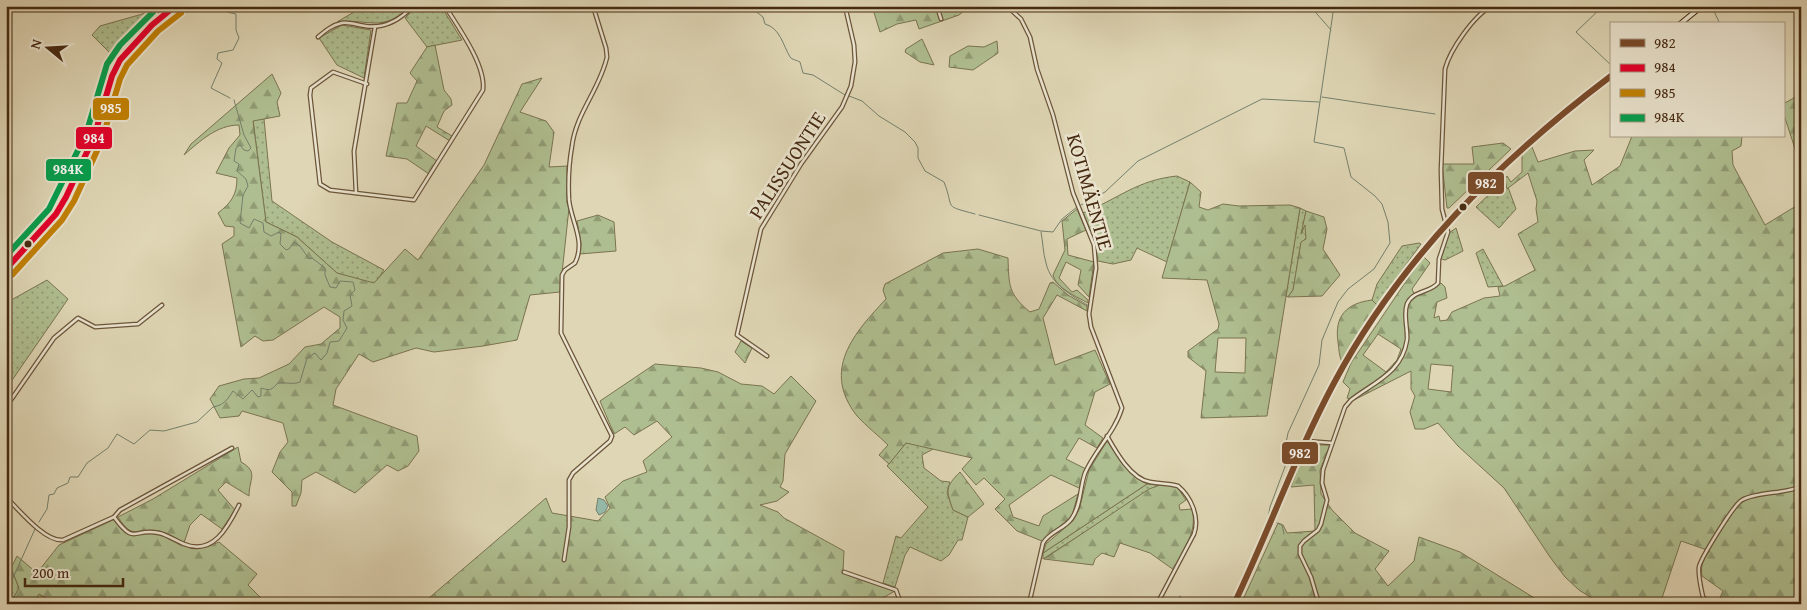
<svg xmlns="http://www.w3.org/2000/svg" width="1807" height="610" viewBox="0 0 1807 610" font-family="'Gentium Book Plus',serif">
  <defs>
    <pattern id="grass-dots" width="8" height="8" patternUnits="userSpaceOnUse" patternTransform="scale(1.25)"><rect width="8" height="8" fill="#afbe90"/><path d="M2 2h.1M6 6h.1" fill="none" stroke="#909b74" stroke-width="1.8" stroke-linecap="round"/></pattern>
    <pattern id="forest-firs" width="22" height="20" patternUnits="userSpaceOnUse" patternTransform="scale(1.25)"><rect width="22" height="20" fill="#afbe90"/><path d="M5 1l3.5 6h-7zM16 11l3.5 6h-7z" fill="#909b74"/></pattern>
  </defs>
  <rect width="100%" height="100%" fill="#dfd6b5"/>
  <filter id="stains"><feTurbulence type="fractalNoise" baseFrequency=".004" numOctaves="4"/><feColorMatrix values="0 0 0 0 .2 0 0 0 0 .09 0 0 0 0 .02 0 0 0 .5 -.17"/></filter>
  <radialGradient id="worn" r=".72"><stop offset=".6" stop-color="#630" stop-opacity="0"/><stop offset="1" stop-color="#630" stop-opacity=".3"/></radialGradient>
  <g fill="url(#grass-dots)" stroke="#7a7450">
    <polygon points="147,6 151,6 153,13 114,57 92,35 100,26 146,13"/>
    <path d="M364,6H410C382,34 369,18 337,22Z"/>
    <polygon points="417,6 441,6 462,40 427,47 405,18"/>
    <polygon points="342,25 371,30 364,78 337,65 319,38"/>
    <polygon points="264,119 272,201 332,242 384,270 374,284 337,273 297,237 266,222 253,120"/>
    <path d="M1177,176L1190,182L1167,262L1137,248L1131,260L1113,264L1098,261L1094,238L1083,213C1118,199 1137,180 1177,176Z"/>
    <polygon points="1505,179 1516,209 1499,228 1476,207"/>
    <polygon points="1300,208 1306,211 1302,231 1305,224 1307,226 1305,235 1307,237 1301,243 1293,290 1288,297 1286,296"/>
    <polygon points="1456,228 1463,251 1445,260 1441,259 1449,233"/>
    <polygon points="1419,243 1421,244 1377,305 1372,300 1377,284 1402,246"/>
    <polygon points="1483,249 1503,286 1488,287 1476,253"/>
    <polygon points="47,280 68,299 6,389 6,303"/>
    <polygon points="906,443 935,448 922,455 924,468 941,481 950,482 947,493 953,510 968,517 962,540 958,540 949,555 941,561 910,547 905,555 895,587 883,583 896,536 901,538 928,507 887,466"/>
    <polygon points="1147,484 1158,485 1043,559 1043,553"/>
    <polygon points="11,568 19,588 10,604 6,604 6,581"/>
    <polygon points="38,594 56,604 34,604"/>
  </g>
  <g fill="url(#forest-firs)" stroke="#7a7450" fill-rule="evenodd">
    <polygon points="872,6 970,6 959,15 919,29 916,20 897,24 880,32"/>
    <polygon points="922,39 934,65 920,62 905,52 906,49"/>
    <polygon points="997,41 998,53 973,70 949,67 950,56 968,46 984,47"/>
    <polygon points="435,45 444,90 451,99 452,105 444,111 437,127 452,136 450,141 426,126 416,146 437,161 429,174 407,159 386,156 397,103 407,103 417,81 410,73 427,47"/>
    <path d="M272,74L281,93L277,102L280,116L253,121L266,222L297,237L337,273L374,283L405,249L418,260L484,165L522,84L542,78L520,112L546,121L554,132L549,167L567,166V203L569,208L560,292L530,295L517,340L483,346L434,352L416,348L373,362L359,354L336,389L333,405L417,436L419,451L408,466L398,471L387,465L355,493L316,472L302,480L301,493L296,506H292V492L272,472L280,452L288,442L283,423L242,411L239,416L220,418L210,399L219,386L244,379L259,378L289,364L305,347L321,344L340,328V317L324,307L273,340L263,341L255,336L241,347L222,244L234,236V227L225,226L218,213C231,203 237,195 237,178L216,173L229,148L240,135L239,125C217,125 200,141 184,155L191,144Z"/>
    <polygon points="1801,94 1801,167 1783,112 1783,104"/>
    <path d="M1632,136H1742L1741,146L1732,151L1733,165L1765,225L1801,203V471L1798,472L1801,481V602L1798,604H1717L1723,591L1702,576C1700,565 1704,558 1710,551L1681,541L1660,604H1601L1579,590L1565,577L1550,557L1504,488L1458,446L1438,423L1424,429H1415L1410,412L1415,396L1411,389V371L1354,400L1347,398L1350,389L1343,382L1351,363L1423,256L1430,263L1412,289L1415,296L1434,288L1441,283L1445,287L1447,298L1437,302L1434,318L1439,316L1440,321L1447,320L1452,312L1484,298L1500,296L1498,287L1505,286L1535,270L1518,234L1538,222L1536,209L1537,201L1528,173L1507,189L1505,179L1507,176L1511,182L1522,172V154L1532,147L1538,162L1575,151L1594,150L1584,160L1592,185L1620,166ZM1378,334L1401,349L1397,360L1386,372L1363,355ZM1431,364L1453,366L1451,392L1428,389Z"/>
    <polygon points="1503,143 1511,149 1449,208 1447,208 1442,164 1474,164 1472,147"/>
    <path d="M1190,182L1201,192L1199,207L1208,210L1223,204L1239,206L1290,205L1300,208L1267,416L1201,418L1206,371L1188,357V351L1218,329L1219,324L1207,280L1162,278ZM1218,338H1246L1245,373L1215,372Z"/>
    <path d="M1077,209L1086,230L1067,239L1068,255L1094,262L1089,297L1078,285L1081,270L1066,262L1059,278L1072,292L1077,290L1088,300V303C1077,297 1056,288 1053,275L1065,250L1062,221Z"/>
    <polygon points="1306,211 1324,217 1327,229 1323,249 1340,275 1322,296 1288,297 1293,290 1301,242 1306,239 1305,225 1301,234"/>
    <polygon points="598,215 614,222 616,251 580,254 581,244 577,221"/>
    <path d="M978,249L1008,258C1009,285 1008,294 1030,312L1039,309L1050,283L1053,282L1068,295L1087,306V311L1057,295L1043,318L1055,365L1095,350L1110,384L1095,392L1085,425L1103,438L1097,448L1079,438L1066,459L1086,469L1079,488L1051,475L1009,505L1013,517L1039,526L1043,516L1078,494L1072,516L1042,541L1017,531L995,509L1005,499L984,478L976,485L962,469L972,458L906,443L889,464L879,455L888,445C878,435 866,426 857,416C821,370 854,333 886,299L883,290L885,284L943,253Z"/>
    <path d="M1372,300L1377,305L1342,362C1339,356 1339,349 1338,342C1334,316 1347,303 1372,300Z"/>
    <polygon points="741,341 752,348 745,363 735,352"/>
    <polygon points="655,364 701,368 718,372 741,384 762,386 774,394 791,376 816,401 785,454 783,481 780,487 789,492 777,501 760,505 778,512 784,518 844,551 843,572 850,576 895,591 872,604 422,604 546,498 552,513 598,521 610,508 605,497 623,481 647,472 643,461 672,437 657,421 634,435 625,427 614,434 600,401"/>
    <polygon points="1107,441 1127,468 1147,484 1043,553 1046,544 1073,521 1079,510 1089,470"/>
    <polygon points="1307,445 1330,445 1320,470 1321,494 1332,510 1355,533 1389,551 1375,569 1388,586 1414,561 1419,537 1460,552 1544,604 1241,604 1278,523 1283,525 1287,533 1315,531 1314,485 1291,487"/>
    <path d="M238,447L241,462C259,472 249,479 249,496L226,482L218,490L235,510L222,529L201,514L190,525L184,543C176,539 168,533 159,531C136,527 134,542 118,517L153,499Z"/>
    <path d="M960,472L984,504L968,517L953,510C946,490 945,487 960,472Z"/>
    <path d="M1163,484L1177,487L1186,500L1179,505L1180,510L1192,509C1198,532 1183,550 1174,570L1150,553L1120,543L1114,557L1102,553L1095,559L1093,565L1044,559L1149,489Z"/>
    <path d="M115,519C135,546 134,530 159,534C186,539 187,557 219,542L257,574L248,585L267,604H56L39,594L34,604H10L19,588L11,568L17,556L37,573L59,545Z"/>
  </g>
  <polygon fill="#95baa8" stroke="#75806c" points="598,498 604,500 608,506 605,512 599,515 596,510"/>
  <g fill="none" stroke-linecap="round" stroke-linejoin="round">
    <g stroke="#75806c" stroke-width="1">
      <polyline points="227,6 227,12 236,14 236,30 239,38 233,50 218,53 217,59 222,63 211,88 230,98"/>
      <polyline points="230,6 231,6"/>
      <path d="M749,6L763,17L765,24C780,28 783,45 790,57C792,60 797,60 800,62L803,73L813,75L845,95"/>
      <polyline points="1310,6 1331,30"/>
      <polyline points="1603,6 1576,32 1611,65"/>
      <polyline points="1713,9 1720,24"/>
      <path d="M849,96L862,101L879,116L905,132L915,142L918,148V158L925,171L944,182C955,210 942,205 975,214"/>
      <polyline points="1322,97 1435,114"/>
      <polyline points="1081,205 1105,192 1138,161 1262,99 1319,102"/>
      <polyline points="979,215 1041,231 1053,232 1062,219 1077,207"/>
      <path d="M1041,232C1043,242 1043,253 1046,263C1051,285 1071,295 1089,306"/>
      <polyline points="1268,518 1270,507 1293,445 1286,443 1288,433 1319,365 1322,340 1338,302 1348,289 1374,269 1390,243 1388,222 1382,204 1375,196 1351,177 1344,148 1314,142 1334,6"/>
      <path d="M39,522L47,509L49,495L54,494L57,488L68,483L70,477H78L87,463L108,448L117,434L134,444L150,430L164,431L197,422L213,407C224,405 227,400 233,391L243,399L252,390L258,397L261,396V388C271,391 271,390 278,383C287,382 292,385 300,382L307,358L315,353L321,360L327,353L330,342L339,341L347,328L343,320L344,311L352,306L350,295L355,290L353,282L340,281L336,288L330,287L325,275V268L312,258L309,259L300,246L294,242L289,249L286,250L280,244L281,234L279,232L271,236L264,232L263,223L254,219L249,228L240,223L243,195L248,186L246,179L237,171L239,164L234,161L236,148L240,145L244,150L248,151L251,148L244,135L234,100"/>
      <polyline points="1277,523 1282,525 1284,534"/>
      <polyline points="8,589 35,529"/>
      <polyline points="1180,596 1180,604"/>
    </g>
    <g stroke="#6c553a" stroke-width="5">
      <g id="street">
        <polyline points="154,6 159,18"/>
        <polyline points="937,6 941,19"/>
        <path d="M1007,6L1021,19L1030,37L1037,69L1053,115L1073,193L1094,245L1096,268L1089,314L1091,327L1122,408C1115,432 1095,450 1085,473C1080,487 1081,505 1072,518C1065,529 1050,531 1043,543L1029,604"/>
        <path d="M318,37C325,31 332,25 342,23C349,22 358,25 365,26C384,29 400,20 413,6"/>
        <path d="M367,84L333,72L311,88L310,95L320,184L330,190L414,200L483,90C486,65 458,27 445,6"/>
        <polyline points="356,193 354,151 375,27"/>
        <polyline points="767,356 737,335 761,229 801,164 842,107 851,86 855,62 854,45 845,6"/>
        <polyline points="6,407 54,338 78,318 95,327 138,324 162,305"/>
        <path d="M1107,436C1116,452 1131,479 1150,482C1160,484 1168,483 1178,486C1191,497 1200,517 1194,534L1157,604"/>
        <polyline points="1306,441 1332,443"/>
        <path d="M6,497C19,510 45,542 63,540L114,517L120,510L232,448"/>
        <path d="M114,517C136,547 133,527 159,533C168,535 176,541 184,544C213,556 228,527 239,505"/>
        <path d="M564,560L569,527V480L573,473L610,441L612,436L561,333L562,275L565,270L575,263C586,241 571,221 569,200C568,182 569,163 572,146C576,113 600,89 607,57L606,48L593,6"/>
        <polyline points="844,572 893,589 896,590 901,604"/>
        <path d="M1319,604L1311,577L1300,554V546L1304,541L1318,530L1321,524L1327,500L1322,483L1323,470L1345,407L1351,400C1374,382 1402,373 1407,340C1408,328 1403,315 1407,304C1413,290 1430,293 1438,283L1439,259L1448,232L1442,209L1441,170L1445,69C1450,50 1474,15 1492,6"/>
        <path d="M1710,604L1703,597C1701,588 1698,576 1699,567C1701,558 1734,504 1742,500C1758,491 1789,494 1801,486"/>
      </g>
    </g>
    <g stroke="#462a11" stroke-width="6">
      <g id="secondary">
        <polyline points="1680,24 1702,6"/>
        <polyline points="6,269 56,214 66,197 94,137 112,76 120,60 152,25 175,6"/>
        <path d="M1234,604C1271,531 1296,453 1335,381C1402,258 1498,157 1611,76"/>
      </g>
    </g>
    <use href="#street" stroke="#eae4cf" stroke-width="2.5"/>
    <use href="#secondary" stroke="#eae4cf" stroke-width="4"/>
    <g stroke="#eae4cf" stroke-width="10">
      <path id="bus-1" d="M1234,604C1269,531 1296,454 1334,383C1400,259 1500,160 1611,76"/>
    </g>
    <g stroke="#eae4cf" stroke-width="10">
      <polyline id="bus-2" points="6,269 56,214 66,197 94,137 112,76 120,60 152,25 175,6"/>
    </g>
    <g stroke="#eae4cf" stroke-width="10">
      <polyline id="bus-3" points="12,275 62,220 74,201 102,140 120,79 127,65 158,31 181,13"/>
    </g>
    <g stroke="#eae4cf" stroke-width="10">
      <polyline id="bus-4" points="6,256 49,209 86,134 107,64 120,45 153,12"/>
    </g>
    <use href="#bus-1" stroke="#7a4b2a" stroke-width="6"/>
    <use href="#bus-2" stroke="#e4002b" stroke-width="6"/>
    <use href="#bus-3" stroke="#c28105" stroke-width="6"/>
    <use href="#bus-4" stroke="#04a04e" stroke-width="6"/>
  </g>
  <g fill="#462a11" stroke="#eae4cf" stroke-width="2">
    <circle cx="1463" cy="207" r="4.5"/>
    <circle cx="28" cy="244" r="4.5"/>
  </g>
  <g text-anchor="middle" stroke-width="5" stroke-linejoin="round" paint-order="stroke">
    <g font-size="20" fill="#462a11" stroke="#eae4cf">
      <text transform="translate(787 165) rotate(-57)" y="7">PALISSUONTIE</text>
      <text transform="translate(1090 192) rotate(74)" y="7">KOTIMÄENTIE</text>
    </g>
  </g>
  <g stroke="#eae4cf" stroke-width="2">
    <rect x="92" y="97" width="38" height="24" rx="5" fill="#c28105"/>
    <rect x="75" y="126" width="38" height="24" rx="5" fill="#e4002b"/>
    <rect x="45" y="158" width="47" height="24" rx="5" fill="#04a04e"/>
    <rect x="1467" y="171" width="38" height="24" rx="5" fill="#7a4b2a"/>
    <rect x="1281" y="441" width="38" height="24" rx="5" fill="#7a4b2a"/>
  </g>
  <g font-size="14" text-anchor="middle" font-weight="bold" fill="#fff">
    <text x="111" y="113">985</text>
    <text x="94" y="143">984</text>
    <text x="68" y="174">984K</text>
    <text x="1486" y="188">982</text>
    <text x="1300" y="458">982</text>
  </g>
  <rect width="1807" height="610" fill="none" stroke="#dfd6b5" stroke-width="25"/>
  <rect x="8" y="8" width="1792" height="595" fill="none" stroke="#462a11" stroke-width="2.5"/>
  <rect x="12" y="12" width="1782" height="585" fill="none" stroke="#462a11"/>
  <rect x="1610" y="22" width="175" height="115" fill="#eae4cf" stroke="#a89a83"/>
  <rect x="1620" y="39" width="25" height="8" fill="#7a4b2a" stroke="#a89a83"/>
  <text x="1654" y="48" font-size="15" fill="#462a11">982</text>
  <rect x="1620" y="64" width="25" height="8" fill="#e4002b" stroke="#a89a83"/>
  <text x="1654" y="72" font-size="15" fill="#462a11">984</text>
  <rect x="1620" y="89" width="25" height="8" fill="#c28105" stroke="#a89a83"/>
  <text x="1654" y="98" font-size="15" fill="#462a11">985</text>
  <rect x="1620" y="114" width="25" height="8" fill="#04a04e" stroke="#a89a83"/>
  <text x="1654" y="122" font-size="15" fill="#462a11">984K</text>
  <g transform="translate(48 48) rotate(288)" stroke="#eae4cf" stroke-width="4" paint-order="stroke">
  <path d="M0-4L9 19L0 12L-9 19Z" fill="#462a11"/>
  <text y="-8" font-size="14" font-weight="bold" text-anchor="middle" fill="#462a11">N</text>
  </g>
  <path d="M25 578v8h98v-8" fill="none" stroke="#462a11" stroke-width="2.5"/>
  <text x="32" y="578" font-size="15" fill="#462a11" stroke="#eae4cf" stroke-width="4" paint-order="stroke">200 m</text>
  <rect width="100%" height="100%" filter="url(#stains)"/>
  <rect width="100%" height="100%" fill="url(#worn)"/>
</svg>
